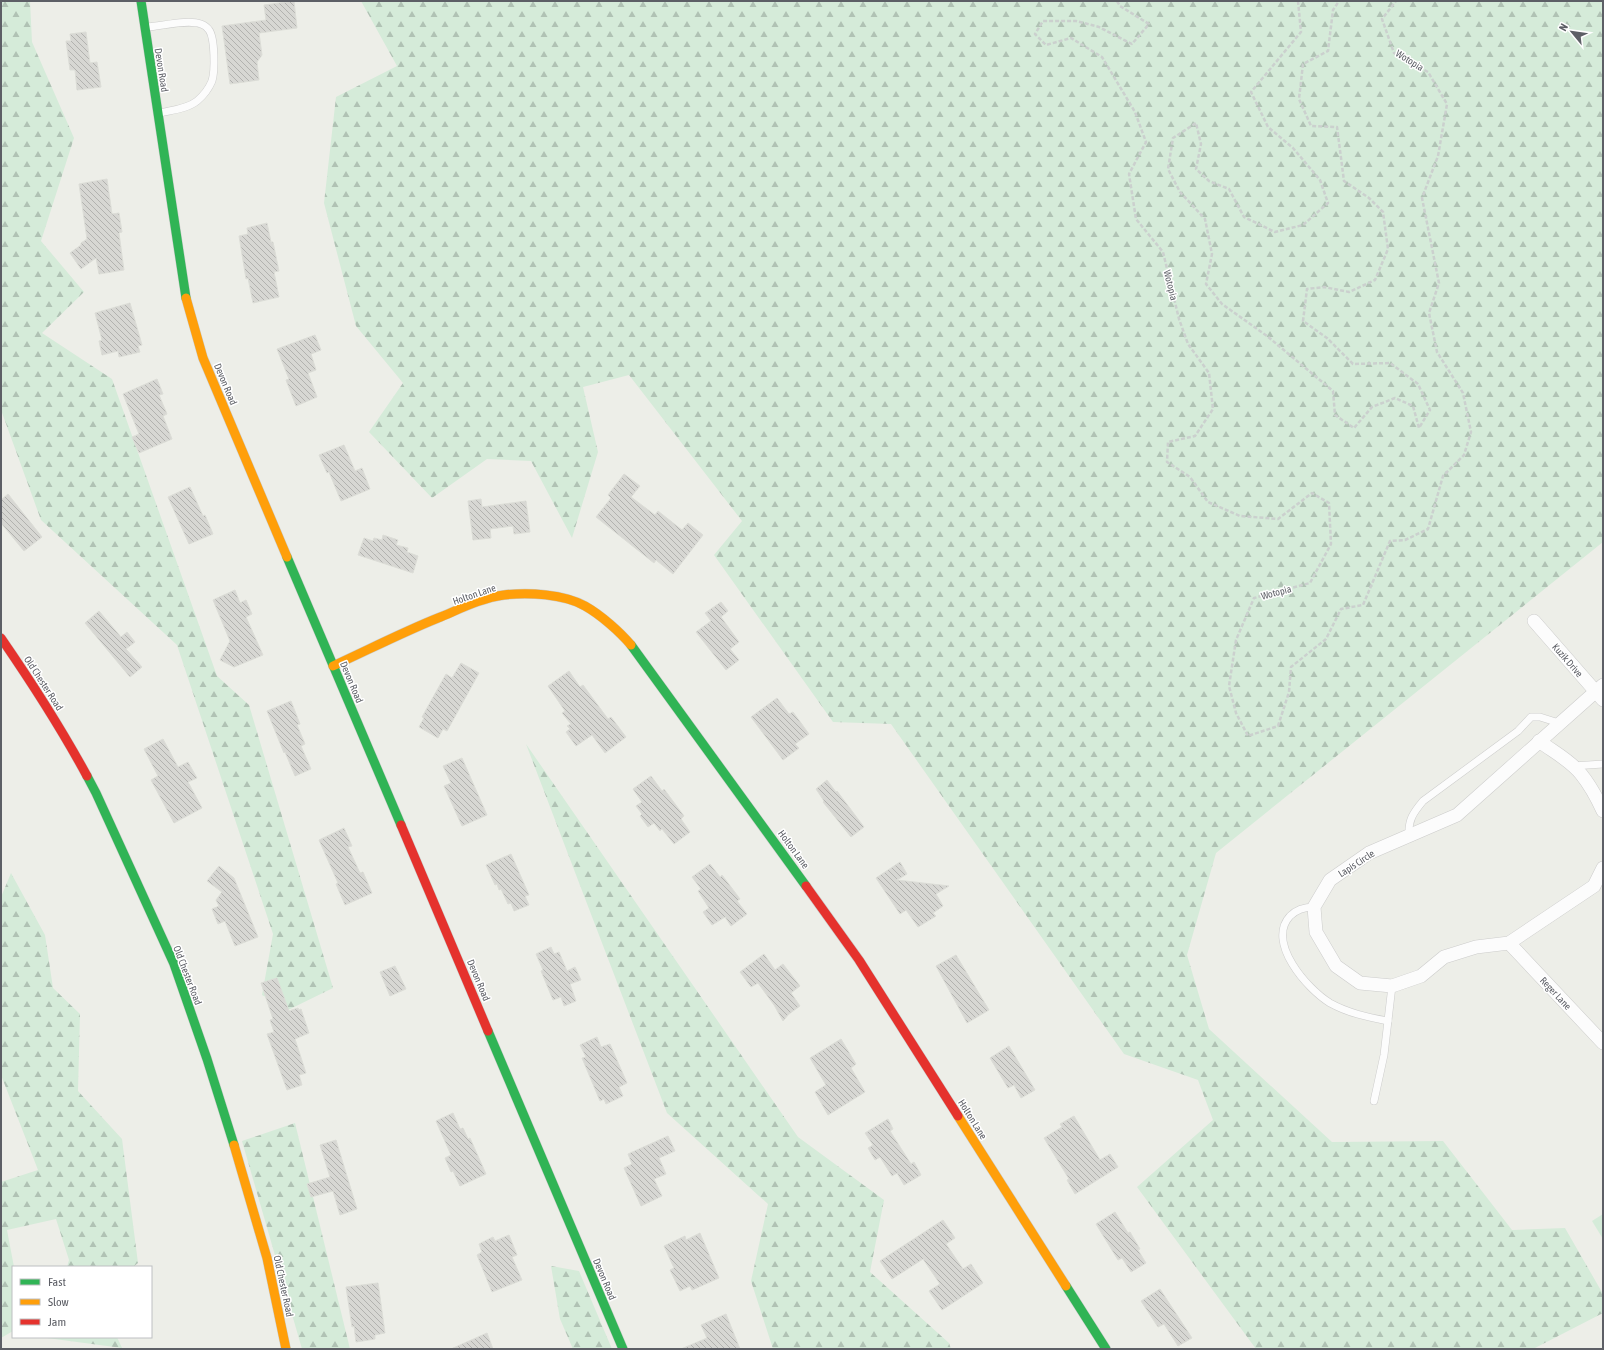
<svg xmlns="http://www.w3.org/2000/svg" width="1604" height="1350" viewBox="0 0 1604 1350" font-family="'Asap Condensed',sans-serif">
  <defs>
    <pattern id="forest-firs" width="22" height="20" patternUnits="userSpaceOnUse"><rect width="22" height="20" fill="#d5ebd9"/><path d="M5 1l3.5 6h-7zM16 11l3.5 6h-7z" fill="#b0c2b4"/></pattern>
    <pattern id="building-back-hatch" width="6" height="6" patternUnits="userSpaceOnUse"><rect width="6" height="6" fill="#d7d7d3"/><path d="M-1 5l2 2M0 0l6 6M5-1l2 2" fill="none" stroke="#b2b2af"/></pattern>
  </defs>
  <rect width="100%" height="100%" fill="#edeee8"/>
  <g fill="url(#forest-firs)">
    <polygon points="1,1 30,1 32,42 74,138 41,241 84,292 42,333 112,379 217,676 249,705 333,988 288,1010 262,995 273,934 177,645 41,520 1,410"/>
    <polygon points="361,1 1603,1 1603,542 1216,853 1187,955 1209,1029 1332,1142 1443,1141 1512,1230 1565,1228 1603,1294 1603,1313 1533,1349 1256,1349 1137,1187 1213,1120 1198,1080 1124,1054 891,724 833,722 714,555 742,521 629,375 583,387 598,452 572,538 531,461 487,459 432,498 369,432 403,383 356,326 324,203 336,97 397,66"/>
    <polygon points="526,744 798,1137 884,1200 870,1272 949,1343 951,1349 773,1349 751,1281 768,1204 667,1113"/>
    <polygon points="11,873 45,935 53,988 80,1014 78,1091 122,1139 138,1263 133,1267 67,1267 69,1260 56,1219 7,1230 14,1267 13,1331 1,1338 1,1182 38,1170 1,1075 1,897"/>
    <polygon points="295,1123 350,1349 302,1349 242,1141"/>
    <polygon points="551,1266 579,1271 612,1349 573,1349 560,1319"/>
    <polygon points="117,1337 122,1348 47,1338 47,1337"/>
  </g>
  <polygon fill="#d5ebd9" points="1603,1214 1603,1239 1592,1221"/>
  <g fill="url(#building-back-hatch)" stroke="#dcddd7">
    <polygon points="294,1 297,28 259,33 262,55 257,62 259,80 230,84 222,26 266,20 264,5"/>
    <polygon points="86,32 90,63 97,62 101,87 77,90 75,70 70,70 66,41 71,41 70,34"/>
    <polygon points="107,179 112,214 119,213 122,232 119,233 124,270 99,274 96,258 81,269 70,253 81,245 81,243 87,239 79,184"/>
    <polygon points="267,223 271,242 273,242 279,271 274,272 279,297 253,303 248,278 246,279 239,236 248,234 247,228"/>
    <polygon points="130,303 142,345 138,346 140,352 119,357 118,351 102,355 99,341 102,340 95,313"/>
    <polygon points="315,335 321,350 311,354 316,370 308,373 317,397 296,406 286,380 289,379 277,349"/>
    <polygon points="157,379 163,394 159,395 167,414 163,416 172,439 139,453 132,437 139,434 123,394"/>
    <polygon points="344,445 355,471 362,468 370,489 341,501 329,472 327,473 319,455"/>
    <polygon points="624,474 640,486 631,497 655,515 658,511 682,530 688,523 703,535 673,574 656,560 654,563 596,517 611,498 608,495"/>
    <polygon points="190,487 203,516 205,515 213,534 189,544 168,497"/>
    <polygon points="8,494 42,537 24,551 1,523 1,500"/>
    <polygon points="481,499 482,507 526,501 530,532 514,534 513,526 490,529 491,538 473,540 468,501"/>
    <polygon points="383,535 398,540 396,545 408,548 407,552 418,556 413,573 358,555 364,538 373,541 374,538 382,540"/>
    <polygon points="235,590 240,603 246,600 252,614 246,617 263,655 234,667 220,660 230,641 213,600"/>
    <polygon points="721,602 728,611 721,617 739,642 730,649 739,660 726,670 696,632 711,621 705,613"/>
    <polygon points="99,611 121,637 127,632 135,642 126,649 142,667 130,677 85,623"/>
    <polygon points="461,663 479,673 447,731 443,729 438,738 419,727 424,718 422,717 446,674 452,678"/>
    <polygon points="569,671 580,687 583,685 608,719 611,717 626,737 605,753 592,735 576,746 566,732 570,729 567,726 571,724 562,713 565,711 548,686"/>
    <polygon points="777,698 789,714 793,712 809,734 795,744 799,748 783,760 751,717"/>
    <polygon points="291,701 300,724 297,725 305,744 301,746 311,769 295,776 285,752 284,753 267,711"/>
    <polygon points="163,739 178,767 188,762 197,778 188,782 202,808 174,823 151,780 158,776 144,749"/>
    <polygon points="462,758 487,815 462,826 444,786 451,783 443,766"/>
    <polygon points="651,776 662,791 664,789 684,816 681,819 690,832 674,844 662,829 660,831 654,823 648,827 640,816 642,814 636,806 642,802 633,789"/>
    <polygon points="827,780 836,792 837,791 864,827 851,837 823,802 824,801 816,789"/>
    <polygon points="344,828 352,846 348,847 360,873 363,872 372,893 345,905 336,884 338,883 319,840"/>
    <polygon points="511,854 529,895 525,896 529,905 514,911 511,903 508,904 501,889 499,890 497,884 495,885 486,865"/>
    <polygon points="900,862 907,874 897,880 949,886 936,894 943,906 933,913 936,916 918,927 906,910 900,914 876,878"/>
    <polygon points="710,864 720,877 722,875 740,899 737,901 747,914 731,926 725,917 712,925 703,912 709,908 698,891 701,889 692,877"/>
    <polygon points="219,866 234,878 258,937 235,946 225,921 218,924 212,909 219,906 216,900 222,892 207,881"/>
    <polygon points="551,947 554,954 559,952 567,971 575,967 581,980 570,984 576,1001 564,1006 561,997 553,1000 541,971 543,970 536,954"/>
    <polygon points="764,954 775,970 783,964 800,986 791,993 800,1006 789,1014 783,1021 774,1005 758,983 751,987 740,972"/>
    <polygon points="956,955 989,1010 967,1023 936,966"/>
    <polygon points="395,966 406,989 390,996 380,972"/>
    <polygon points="277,978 289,1011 298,1008 299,1010 301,1009 309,1033 295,1039 306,1073 299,1075 302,1085 287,1090 267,1034 274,1032 270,1020 273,1019 261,983"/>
    <polygon points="597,1037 601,1047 610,1044 627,1083 619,1087 623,1096 606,1104 604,1099 600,1101 582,1058 586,1057 580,1045"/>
    <polygon points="841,1039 856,1064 851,1068 865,1092 828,1115 815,1092 826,1085 810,1058"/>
    <polygon points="1009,1046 1035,1090 1021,1098 1014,1085 1008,1088 990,1058"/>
    <polygon points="453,1113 460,1129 463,1128 468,1139 470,1138 486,1174 460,1186 453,1171 451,1172 445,1158 451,1155 436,1121"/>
    <polygon points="1074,1116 1100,1160 1110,1154 1118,1167 1075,1194 1067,1180 1069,1179 1044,1138 1062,1127 1060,1124"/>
    <polygon points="888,1119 893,1129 890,1131 911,1164 914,1162 921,1175 904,1185 897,1173 892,1176 880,1157 875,1160 868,1148 873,1145 865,1133"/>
    <polygon points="668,1136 675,1151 659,1158 666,1174 654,1179 662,1196 641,1206 624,1168 632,1164 628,1154"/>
    <polygon points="336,1140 357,1209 340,1215 333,1191 311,1197 307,1184 330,1177 320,1145"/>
    <polygon points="1115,1212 1128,1233 1130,1232 1140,1249 1138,1250 1146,1263 1131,1272 1122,1258 1118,1260 1096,1224"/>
    <polygon points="943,1220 955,1238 946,1244 963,1269 971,1264 983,1283 942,1310 929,1291 940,1284 923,1259 892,1279 880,1261"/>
    <polygon points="700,1233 719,1278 692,1290 690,1286 680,1291 670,1270 674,1268 664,1246 685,1236 686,1240"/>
    <polygon points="509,1235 517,1255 512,1257 522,1280 492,1292 477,1255 482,1252 479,1244 493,1237 495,1241"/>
    <polygon points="378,1283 385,1333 375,1335 375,1339 356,1342 354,1326 352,1327 346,1287"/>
    <polygon points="1160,1289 1192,1338 1178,1346 1164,1324 1158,1327 1141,1301"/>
    <polygon points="726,1314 740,1349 681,1349 707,1338 701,1325"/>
    <polygon points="487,1333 493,1349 451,1349"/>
  </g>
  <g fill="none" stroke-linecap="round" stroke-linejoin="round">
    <g stroke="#cccccb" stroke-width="8">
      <g id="lane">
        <path d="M147,27C162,26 188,19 201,24C204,25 207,27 209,30C215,38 215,71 212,81C209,88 203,96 197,101C187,109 172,110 160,113"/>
        <polyline points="1573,766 1603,764"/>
        <path d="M1409,836C1408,820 1413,813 1423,801L1518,731L1531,717H1540L1559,723"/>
        <path d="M1314,907C1304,907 1297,909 1290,916C1266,942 1307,989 1330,1003C1348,1013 1367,1017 1388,1021"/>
        <polyline points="1374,1101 1384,1055 1392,986"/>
      </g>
    </g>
    <g stroke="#cccccb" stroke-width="14">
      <g id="street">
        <polyline points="1534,621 1603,700"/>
        <polyline points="1603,685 1457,815 1369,853 1330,880 1314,907 1316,932 1336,966 1360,983 1392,986 1421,976 1444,957 1476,947 1509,943 1594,886 1603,868"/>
        <path d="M1539,741C1552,751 1570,760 1581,774C1590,785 1597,798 1603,811"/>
        <polyline points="1509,943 1603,1043"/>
      </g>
    </g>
    <g stroke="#cacbca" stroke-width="10">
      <g id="fast">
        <polyline points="141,1 186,298"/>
        <polyline points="287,557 401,825"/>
        <polyline points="631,645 806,886"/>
        <polyline points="87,776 96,793 174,964 207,1059 234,1145"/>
        <polyline points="488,1031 623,1349"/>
        <polyline points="1066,1286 1106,1349"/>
      </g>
    </g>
    <g stroke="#cacbca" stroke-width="10">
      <g id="slow">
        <polyline points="186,298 203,358 287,557"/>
        <path d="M333,666C368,650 403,632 438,618C460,609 481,598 504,595C528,592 564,594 585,606C601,615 620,632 631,645"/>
        <polyline points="958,1116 1066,1286"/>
        <polyline points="234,1145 267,1258 286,1349"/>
      </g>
    </g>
    <g stroke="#cacbca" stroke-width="10">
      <g id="jam">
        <path d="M1,638C32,683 61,728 87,776"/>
        <polyline points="401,825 488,1031"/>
        <polyline points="806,886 859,960 958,1116"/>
      </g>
    </g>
    <g stroke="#cbd0ce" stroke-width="2.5" stroke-dasharray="4 2" stroke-linecap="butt">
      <polyline points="1117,1 1120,6 1149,24 1132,44 1099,27 1076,21 1043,21 1035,34 1046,45 1071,38 1102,57 1135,112 1146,142 1129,174 1136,219 1163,252 1179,319 1188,344 1209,373 1213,409 1195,436 1168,442 1167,462 1190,477 1208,502 1240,516 1278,519 1312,493 1329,503 1331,544 1310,583 1254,598 1236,640 1229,686 1236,713 1248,736 1278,726 1289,692 1291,667 1326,639 1341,609 1363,605 1390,541 1405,540 1428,529 1443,476 1464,455 1471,432 1463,393 1437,352 1429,313 1439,283 1422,198 1438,156 1447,104 1428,72 1394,53 1382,19 1396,1"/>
      <polyline points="1298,1 1301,32 1251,92 1268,127 1293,148 1320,180 1328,203 1303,225 1275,232 1244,217 1229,189 1209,181 1196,169 1201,144 1196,123 1173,138 1168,169 1180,192 1205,219 1212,254 1206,284 1222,304 1267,336 1333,391 1335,415 1354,428 1372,407 1395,398 1413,406 1419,428 1430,410 1418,384 1390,363 1353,364 1327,338 1303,321 1307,289 1324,287 1349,292 1375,280 1388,249 1383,212 1369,198 1344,181 1337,127 1311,126 1299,99 1303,64 1328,51 1333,10 1339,1"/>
    </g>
    <use href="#lane" stroke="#fcfcfc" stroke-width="7"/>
    <use href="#street" stroke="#fcfcfc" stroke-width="13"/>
    <use href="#fast" stroke="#30b455" stroke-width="9"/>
    <use href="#slow" stroke="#ff9f0a" stroke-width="9"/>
    <use href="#jam" stroke="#e5322d" stroke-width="9"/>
  </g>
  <g text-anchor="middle" stroke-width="3" stroke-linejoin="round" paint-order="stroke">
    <g font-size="10" fill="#5d5f66" stroke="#fff">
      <text transform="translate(1410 60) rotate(32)" y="4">Wotopia</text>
      <text transform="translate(162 70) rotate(81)" y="4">Devon Road</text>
      <text transform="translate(1171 285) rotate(76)" y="4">Wotopia</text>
      <text transform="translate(226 384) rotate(67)" y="4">Devon Road</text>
      <text transform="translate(1276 592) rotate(-15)" y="4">Wotopia</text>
      <text transform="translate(474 594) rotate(-19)" y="4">Holton Lane</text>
      <text transform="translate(1568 660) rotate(49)" y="4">Kuzik Drive</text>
      <text transform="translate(352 682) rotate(67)" y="4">Devon Road</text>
      <text transform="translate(44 683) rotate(57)" y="4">Old Chester Road</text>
      <text transform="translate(794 849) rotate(54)" y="4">Holton Lane</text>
      <text transform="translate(1356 863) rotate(-33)" y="4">Lapis Circle</text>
      <text transform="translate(188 975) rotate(69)" y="4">Old Chester Road</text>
      <text transform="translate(479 980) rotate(67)" y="4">Devon Road</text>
      <text transform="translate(1556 993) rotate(47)" y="4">Reger Lane</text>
      <text transform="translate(973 1119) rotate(58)" y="4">Holton Lane</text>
      <text transform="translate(605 1279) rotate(67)" y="4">Devon Road</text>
      <text transform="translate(284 1286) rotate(78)" y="4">Old Chester Road</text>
    </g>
  </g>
  <rect width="1604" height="1350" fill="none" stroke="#5d5f66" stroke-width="4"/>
  <rect x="12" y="1266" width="140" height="72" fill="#ffffff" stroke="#bebfc2"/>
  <rect x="20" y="1279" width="20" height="6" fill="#30b455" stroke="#bebfc2"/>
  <text x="48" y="1286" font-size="12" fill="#5d5f66">Fast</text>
  <rect x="20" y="1299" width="20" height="6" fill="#ff9f0a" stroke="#bebfc2"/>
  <text x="48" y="1306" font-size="12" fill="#5d5f66">Slow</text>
  <rect x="20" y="1319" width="20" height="6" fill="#e5322d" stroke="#bebfc2"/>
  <text x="48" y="1326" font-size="12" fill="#5d5f66">Jam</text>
  <g transform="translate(1572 32) rotate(299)" stroke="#ffffff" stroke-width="3" paint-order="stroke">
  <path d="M0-3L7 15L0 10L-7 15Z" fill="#5d5f66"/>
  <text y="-6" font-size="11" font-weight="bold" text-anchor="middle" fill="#5d5f66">N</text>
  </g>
</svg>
